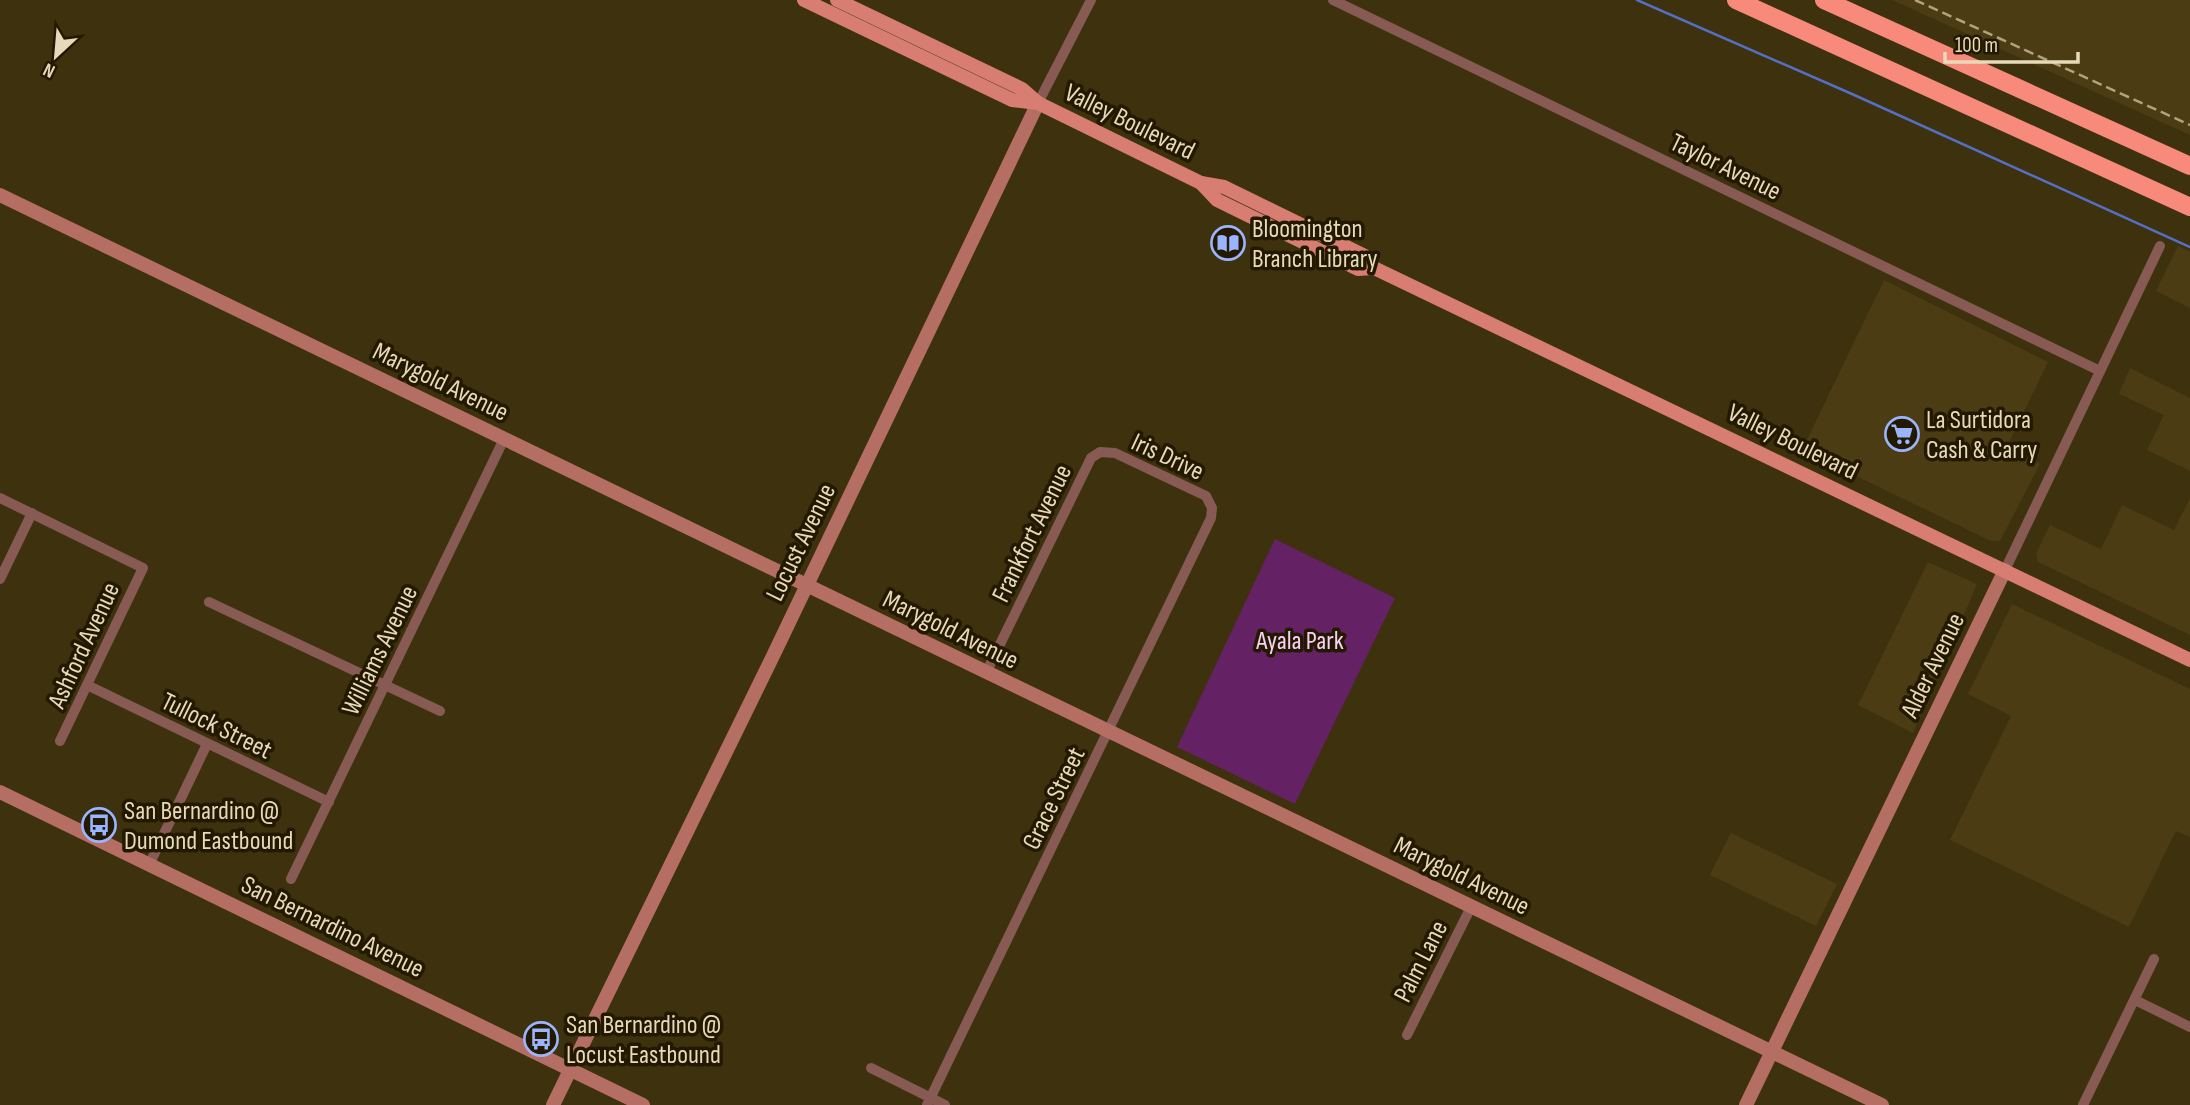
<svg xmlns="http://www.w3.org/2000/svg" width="2190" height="1105" viewBox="0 0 2190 1105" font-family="'Sofia Sans Condensed',sans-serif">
  <rect width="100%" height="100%" fill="#3e310d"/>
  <g fill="#4b3c13">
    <polygon points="1892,0 2190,0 2190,135"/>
    <polygon points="2178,246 2190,252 2190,308 2156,291"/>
    <polygon points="1884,280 2048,362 2007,447 2040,464 2000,541 1991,541 1802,450"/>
    <polygon points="2130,368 2190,398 2190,471 2147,450 2164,415 2119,394"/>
    <polygon points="2190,498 2190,635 2038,562 2036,554 2050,525 2101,549 2122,505 2174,530"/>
    <polygon points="1928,562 1977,584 1913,733 1858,705"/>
    <polygon points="2012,604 2190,689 2190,837 2176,831 2129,927 1950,840 2011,716 1968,694"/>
    <polygon points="1731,833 1837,884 1816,926 1710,875"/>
  </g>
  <polygon fill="#642163" points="1275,539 1395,598 1295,804 1177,747"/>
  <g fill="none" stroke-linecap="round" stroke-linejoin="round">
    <polyline stroke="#546fc4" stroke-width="2.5" points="1637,0 1852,94 2190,247"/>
    <g stroke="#875a53" stroke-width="10">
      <polyline points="1333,0 2100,371"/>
      <polyline points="1038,103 1091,0"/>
      <polyline points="0,498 143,568 60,741"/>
      <polyline points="2005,570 2160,246"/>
      <polyline points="0,579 32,513"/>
      <polyline points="209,602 440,711"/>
      <polyline points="87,685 329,802"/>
      <polyline points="149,865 207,744"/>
      <polyline points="291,879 504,439"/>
      <polyline points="2135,1000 2190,1027"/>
      <polyline points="1407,1035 1471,907"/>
      <polyline points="871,1068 945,1105"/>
      <polyline points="927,1105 1211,518 1212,508 1206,496 1115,453 1100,452 1091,458 986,673"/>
      <polyline points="2083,1105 2154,959"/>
    </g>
    <g stroke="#b56e64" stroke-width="14">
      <polyline points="0,195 1882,1105"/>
      <polyline points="0,792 643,1105"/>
      <polyline points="553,1105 772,658 1038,103"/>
      <polyline points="1746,1105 2005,570"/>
    </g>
    <g stroke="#d87d71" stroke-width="14">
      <polyline points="804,0 1012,100 1038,103"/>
      <polyline points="837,0 1022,89 1038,103 1201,183 1224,187 1365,256 1374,268 2190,660"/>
      <polyline points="1201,183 1217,200 1358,269 1374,268"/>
    </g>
    <g stroke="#f88a7c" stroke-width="18">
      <polyline points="1736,0 2190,207"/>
      <polyline points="1824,0 2190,166"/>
    </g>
    <polyline stroke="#b0a381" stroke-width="2.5" stroke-dasharray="10 5" stroke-linecap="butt" points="1915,0 2190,125"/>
  </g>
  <defs>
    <g id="library-ring" transform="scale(1.75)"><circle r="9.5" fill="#231900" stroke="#9ab5fd" stroke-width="1.5"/><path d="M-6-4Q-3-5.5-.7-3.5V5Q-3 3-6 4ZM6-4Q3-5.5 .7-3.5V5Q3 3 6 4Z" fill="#9ab5fd"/></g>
    <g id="supermarket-ring" transform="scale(1.75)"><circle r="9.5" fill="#231900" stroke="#9ab5fd" stroke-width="1.5"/><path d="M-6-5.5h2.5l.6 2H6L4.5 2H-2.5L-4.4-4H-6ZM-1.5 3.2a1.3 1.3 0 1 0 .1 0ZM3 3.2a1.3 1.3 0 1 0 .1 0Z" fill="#9ab5fd"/></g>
    <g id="bus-ring" transform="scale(1.75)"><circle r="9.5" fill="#231900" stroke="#9ab5fd" stroke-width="1.5"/><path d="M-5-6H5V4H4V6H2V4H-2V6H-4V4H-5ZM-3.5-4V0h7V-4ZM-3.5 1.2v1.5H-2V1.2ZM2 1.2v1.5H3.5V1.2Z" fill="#9ab5fd"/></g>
  </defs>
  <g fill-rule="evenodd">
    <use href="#library-ring" x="1228" y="243"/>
    <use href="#supermarket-ring" x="1902" y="434"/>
    <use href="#bus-ring" x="99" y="825"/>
    <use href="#bus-ring" x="541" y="1039"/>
  </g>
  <g text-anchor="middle" stroke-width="7" stroke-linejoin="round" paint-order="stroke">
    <g font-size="26" fill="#e7daba" stroke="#231900">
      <text transform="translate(1130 121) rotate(26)" y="9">Valley Boulevard</text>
      <text transform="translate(1726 166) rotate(26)" y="9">Taylor Avenue</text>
      <text transform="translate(441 381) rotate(26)" y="9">Marygold Avenue</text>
      <text transform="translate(1793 441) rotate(26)" y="9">Valley Boulevard</text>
      <text transform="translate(1168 456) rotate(25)" y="9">Iris Drive</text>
      <text transform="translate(1031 533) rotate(-64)" y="9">Frankfort Avenue</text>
      <text transform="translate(800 542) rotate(-64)" y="9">Locust Avenue</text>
      <text transform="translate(951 629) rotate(26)" y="9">Marygold Avenue</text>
      <text transform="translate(83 645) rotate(-65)" y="9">Ashford Avenue</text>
      <text transform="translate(379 650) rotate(-64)" y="9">Williams Avenue</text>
      <text transform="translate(1932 665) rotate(-64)" y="9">Alder Avenue</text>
      <text transform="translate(217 725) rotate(26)" y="9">Tullock Street</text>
      <text transform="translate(1053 798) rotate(-64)" y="9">Grace Street</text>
      <text transform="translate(1462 875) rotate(26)" y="9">Marygold Avenue</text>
      <text transform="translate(333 926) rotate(26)" y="9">San Bernardino Avenue</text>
      <text transform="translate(1420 961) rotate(-63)" y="9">Palm Lane</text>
    </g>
    <g font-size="26" fill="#e7daba" stroke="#231900" text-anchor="start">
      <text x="1252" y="237">Bloomington<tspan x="1252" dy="30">Branch Library</tspan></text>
      <text x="1926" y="428">La Surtidora<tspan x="1926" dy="30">Cash &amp; Carry</tspan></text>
      <text x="124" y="819">San Bernardino @<tspan x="124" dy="30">Dumond Eastbound</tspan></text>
      <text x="566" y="1033">San Bernardino @<tspan x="566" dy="30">Locust Eastbound</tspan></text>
    </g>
    <g font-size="26" fill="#f9d1f7" stroke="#231900">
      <text x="1300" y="649">Ayala Park</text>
    </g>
  </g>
  <g transform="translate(56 56) rotate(206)" stroke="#231900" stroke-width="5" paint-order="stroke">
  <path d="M0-5L12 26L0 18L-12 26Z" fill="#e7daba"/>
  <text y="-10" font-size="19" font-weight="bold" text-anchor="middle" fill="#e7daba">N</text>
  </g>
  <path d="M1945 52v10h133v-10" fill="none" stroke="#e7daba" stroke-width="3.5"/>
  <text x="1955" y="52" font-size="21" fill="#e7daba" stroke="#231900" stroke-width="5" paint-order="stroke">100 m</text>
</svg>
